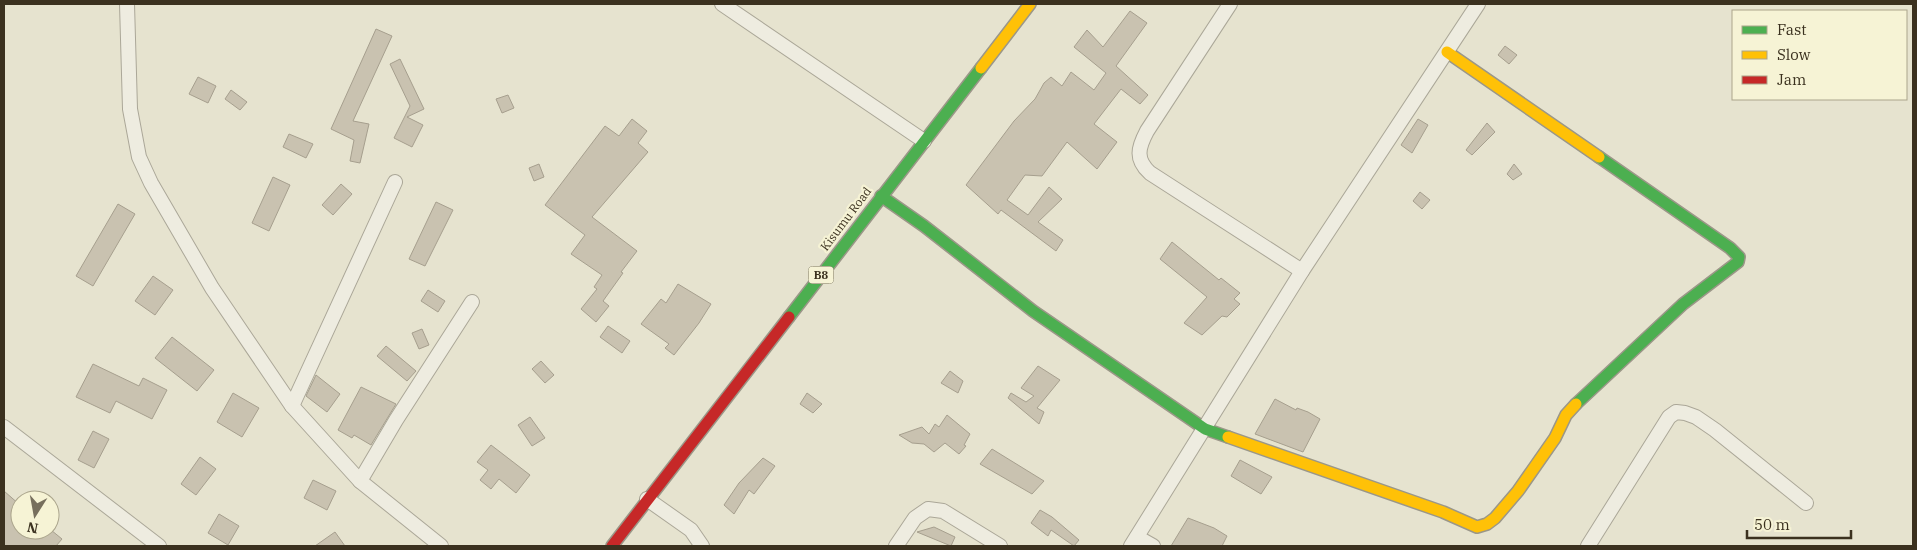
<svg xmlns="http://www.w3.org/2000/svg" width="1917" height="550" viewBox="0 0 1917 550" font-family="'IBM Plex Serif',serif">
  <rect width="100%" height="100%" fill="#e6e3cf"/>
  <g fill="#c9c2b0" stroke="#a69f8e">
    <polygon points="1130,11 1147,23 1116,66 1148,95 1140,104 1121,89 1094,124 1117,142 1097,169 1067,142 1042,176 1025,175 1007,200 1028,215 1049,187 1062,199 1038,222 1063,240 1056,251 1001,210 998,214 966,185 1014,121 1035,99 1044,83 1051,77 1062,86 1071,72 1094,90 1106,73 1074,47 1087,30 1103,47"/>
    <polygon points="376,29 392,36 353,121 369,124 360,163 350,161 354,140 331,129"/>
    <polygon points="1505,46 1517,55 1509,64 1498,55"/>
    <polygon points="400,59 424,109 407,117 423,125 412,147 394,138 410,106 390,64"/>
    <polygon points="198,77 216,86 208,103 189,94"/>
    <polygon points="231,90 247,102 240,110 225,99"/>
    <polygon points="508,95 514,108 502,113 496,99"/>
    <polygon points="632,119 647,131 638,143 648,152 592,217 637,251 621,272 623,273 603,301 609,306 596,322 581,309 597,289 594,287 602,275 571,254 585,235 545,205 605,126 619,136"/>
    <polygon points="1418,119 1428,125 1412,153 1401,145"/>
    <polygon points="1487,123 1495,132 1472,155 1466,150"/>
    <polygon points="289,134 313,144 306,158 283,147"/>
    <polygon points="539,164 544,177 534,181 529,168"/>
    <polygon points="1514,164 1522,174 1513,180 1507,174"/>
    <polygon points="273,177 290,185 269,231 252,223"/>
    <polygon points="341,184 352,194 333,215 322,205"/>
    <polygon points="1420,192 1430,200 1422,209 1413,201"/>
    <polygon points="436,202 453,210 425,266 409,259"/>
    <polygon points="118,204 135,214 93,286 76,276"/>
    <polygon points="1172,242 1219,280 1221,278 1240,293 1234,299 1240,304 1227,317 1222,316 1202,335 1184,323 1207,297 1160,259"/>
    <polygon points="153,276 173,290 155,315 135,301"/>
    <polygon points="678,284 711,304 699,323 674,355 665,348 669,344 641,324 661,299 666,303"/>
    <polygon points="428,290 445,301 438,312 421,301"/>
    <polygon points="608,326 630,341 622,353 600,337"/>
    <polygon points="422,329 429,345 419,349 412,333"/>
    <polygon points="172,337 214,370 197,391 155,358"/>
    <polygon points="386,346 416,371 407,381 377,356"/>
    <polygon points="541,361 554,375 545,383 532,369"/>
    <polygon points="93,364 139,386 143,378 167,390 152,419 116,401 110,413 76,397"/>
    <polygon points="1038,366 1060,380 1037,408 1044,412 1039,424 1008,398 1011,393 1026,402 1034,396 1021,388"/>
    <polygon points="950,371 963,381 958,393 941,383"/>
    <polygon points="316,375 340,394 327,412 306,396"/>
    <polygon points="361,387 396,404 371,445 354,435 352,438 338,430"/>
    <polygon points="233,393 259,408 242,437 217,422"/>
    <polygon points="807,393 822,404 813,413 800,404"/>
    <polygon points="1275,399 1296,410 1297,408 1308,412 1320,419 1303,452 1255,434"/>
    <polygon points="947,415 970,434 964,445 966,446 959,454 945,443 934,452 924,444 912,443 899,435 922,427 929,434 935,424 939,427"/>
    <polygon points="530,417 545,438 532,446 518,425"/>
    <polygon points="93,431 109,439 94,468 78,460"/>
    <polygon points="491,445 530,475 516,493 499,479 491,489 480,480 488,470 477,462"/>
    <polygon points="992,449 1044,481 1032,494 980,464"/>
    <polygon points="200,457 216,469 196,495 181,484"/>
    <polygon points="763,458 775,466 754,494 749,490 734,514 724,505 739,483"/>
    <polygon points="1240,460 1272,477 1261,494 1231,476"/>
    <polygon points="313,480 336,491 327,510 304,498"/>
    <polygon points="4,491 20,505 20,530 51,530 62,539 56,546 4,546"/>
    <polygon points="1040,510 1052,517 1079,540 1074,546 1051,530 1048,536 1031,523"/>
    <polygon points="219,514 239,526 228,545 208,533"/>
    <polygon points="1188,518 1214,528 1227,536 1222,546 1171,546"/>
    <polygon points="934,527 955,537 951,546 917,532"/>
    <polygon points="335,532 345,546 315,546"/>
  </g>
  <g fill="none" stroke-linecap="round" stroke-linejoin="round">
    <g stroke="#aba798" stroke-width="16">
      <g id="street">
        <polyline points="127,4 130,109 139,157 151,183 212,288 292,406 360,481 441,546"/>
        <polyline points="722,4 924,141"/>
        <path d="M1230,4L1147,131C1138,148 1135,159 1150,173L1302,271"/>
        <polyline points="292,406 395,182"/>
        <polyline points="4,427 159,546"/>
        <polyline points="360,481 396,420 472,302"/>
        <polyline points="647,499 691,530 702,546"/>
        <polyline points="1137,537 1153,546"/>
        <polyline points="896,546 915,518 928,509 943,511 1000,546"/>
        <polyline points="1131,546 1302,271 1478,4"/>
        <polyline points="1588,546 1669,417 1676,412 1685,413 1696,417 1715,430 1806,503"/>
      </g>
    </g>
    <g stroke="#9b9788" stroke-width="14">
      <g id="fast">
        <polyline points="881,196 924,226 1033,311 1205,429 1228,437"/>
        <polyline points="789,317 981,68"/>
        <polyline points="1576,404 1683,304 1738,262 1739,257 1730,248 1599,157"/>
      </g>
    </g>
    <g stroke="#9b9788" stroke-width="14">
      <g id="slow">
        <polyline points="1447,52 1599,157"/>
        <polyline points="981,68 1030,4"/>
        <polyline points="1228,437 1443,512 1477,527 1487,524 1495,518 1518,491 1555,438 1566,415 1576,404"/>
      </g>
    </g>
    <g stroke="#9b9788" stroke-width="14">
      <polyline id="jam" points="612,546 789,317"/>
    </g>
    <use href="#street" stroke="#eeece0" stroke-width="14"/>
    <use href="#fast" stroke="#4caf50" stroke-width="11"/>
    <use href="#slow" stroke="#ffc107" stroke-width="11"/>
    <use href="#jam" stroke="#c62828" stroke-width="11"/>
  </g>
  <g text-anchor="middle" stroke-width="4.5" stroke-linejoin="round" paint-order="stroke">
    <rect fill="#f6f3d5" stroke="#736b56" stroke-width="1" x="808.5" y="266.5" width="25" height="17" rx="4"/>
    <g font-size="11" font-weight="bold" fill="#3b311f">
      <text x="821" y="279">B8</text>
    </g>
    <g font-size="12" fill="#3b311f" stroke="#f6f3d5">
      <text transform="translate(846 219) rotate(-53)" y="4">Kisumu Road</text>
    </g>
  </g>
  <rect width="1917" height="550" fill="none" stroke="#3b311f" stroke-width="10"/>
  <rect x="1732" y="10" width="175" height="90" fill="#f6f3d5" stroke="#aba58c"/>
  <rect x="1742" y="26" width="25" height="8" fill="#4caf50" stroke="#aba58c"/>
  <text x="1777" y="35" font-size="15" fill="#3b311f">Fast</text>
  <rect x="1742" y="51" width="25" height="8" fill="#ffc107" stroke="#aba58c"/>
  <text x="1777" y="60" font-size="15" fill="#3b311f">Slow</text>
  <rect x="1742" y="76" width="25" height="8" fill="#c62828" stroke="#aba58c"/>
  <text x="1777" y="85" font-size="15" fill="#3b311f">Jam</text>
  <g transform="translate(35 515) rotate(191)"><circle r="24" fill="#f6f3d5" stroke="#aba58c"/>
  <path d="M0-4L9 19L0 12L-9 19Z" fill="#776f5d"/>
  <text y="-8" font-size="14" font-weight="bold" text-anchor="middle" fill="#3b311f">N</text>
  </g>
  <path d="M1747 530v8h104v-8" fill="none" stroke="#3b311f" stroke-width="2.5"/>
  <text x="1754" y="530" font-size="15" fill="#3b311f" stroke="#f6f3d5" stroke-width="4" paint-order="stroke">50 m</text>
</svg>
